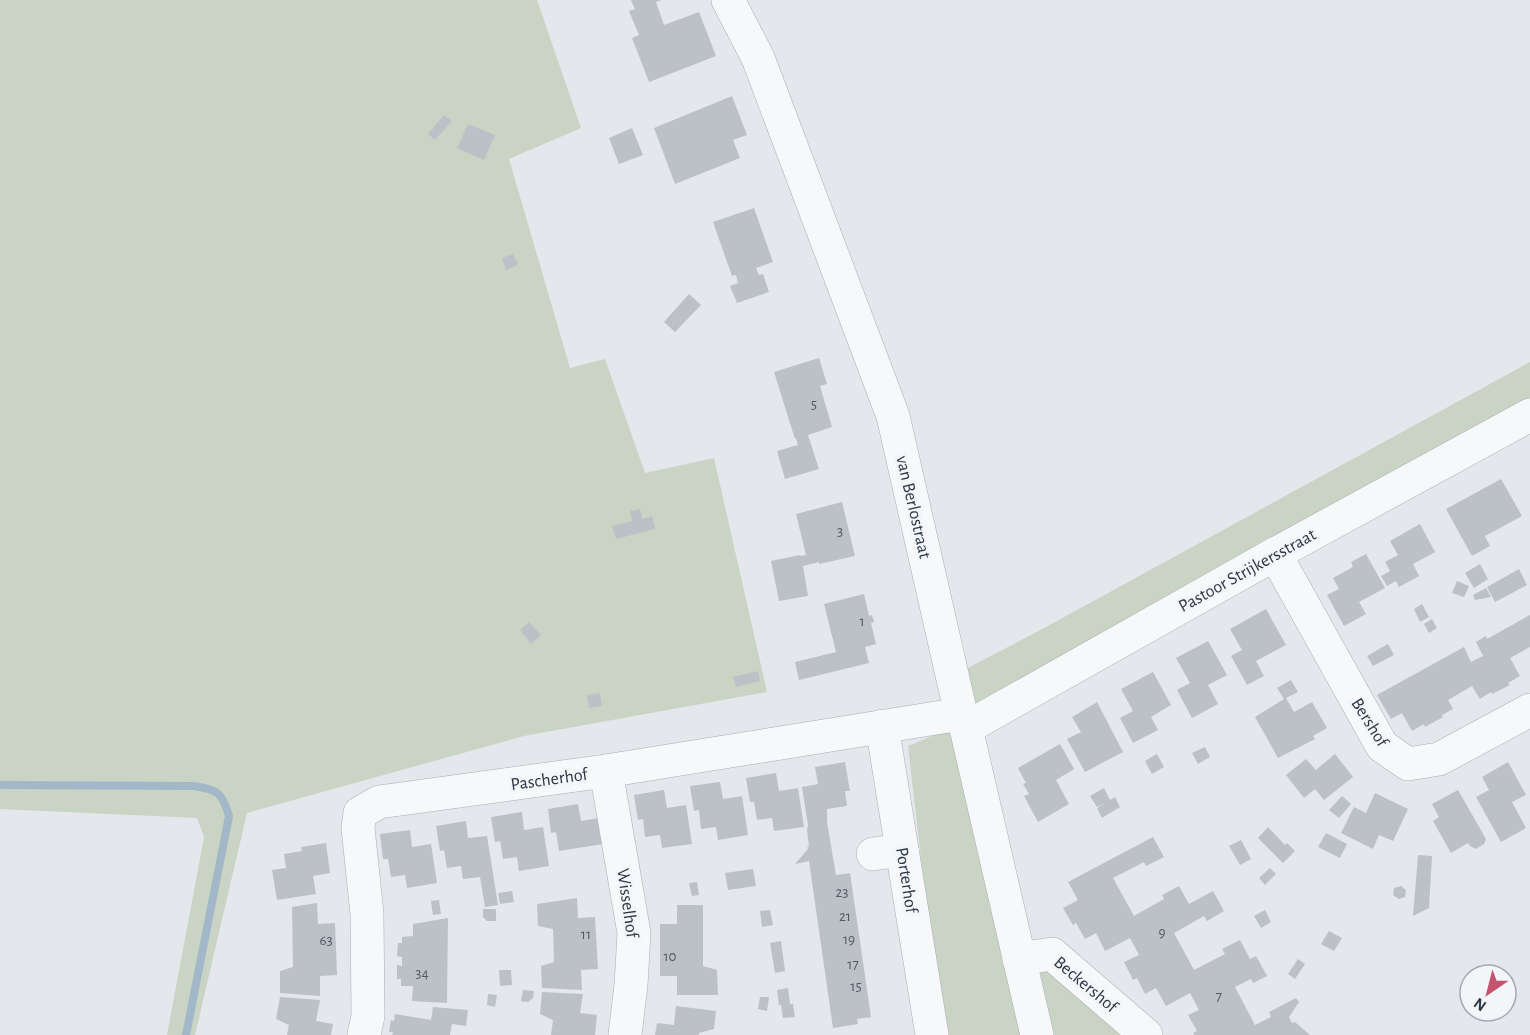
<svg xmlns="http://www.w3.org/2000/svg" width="1530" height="1035" viewBox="0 0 1530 1035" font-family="'Alegreya Sans',sans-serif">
  <rect width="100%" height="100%" fill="#e4e7eb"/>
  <g fill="#cad4c5">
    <polygon points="0,0 537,0 581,128 509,159 570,368 605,359 645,473 714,458 767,692 524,736 247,813 195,1035 167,1035 204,837 197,818 0,809"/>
    <polygon points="1530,362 1530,406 975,714 964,670 1046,627"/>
    <polygon points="951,728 1022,1035 944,1035 938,1007 908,746"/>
    <polygon points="1050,969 1129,1035 1054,1035 1040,972"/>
  </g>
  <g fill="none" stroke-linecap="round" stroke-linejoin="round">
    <path stroke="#a2b7c8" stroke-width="8" d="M0,785L194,786C218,790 222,792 229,816L186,1035"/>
  </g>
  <g fill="#bbc1c7">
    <polygon points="631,0 662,0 656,2 664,25 699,12 716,56 649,82 632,38 639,35 629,11 635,9"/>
    <polygon points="732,96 747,135 733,140 740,158 675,184 654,128"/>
    <polygon points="444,115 452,121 435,140 428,134"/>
    <polygon points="468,124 495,135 484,160 457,148"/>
    <polygon points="632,128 643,155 619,164 609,138"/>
    <polygon points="754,208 773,262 756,268 759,275 763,274 769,292 737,303 730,286 738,283 736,275 732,276 713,222"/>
    <polygon points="513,254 518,265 506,270 502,258"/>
    <polygon points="689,294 701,305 675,332 664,322"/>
    <polygon points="819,358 827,384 820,386 832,427 808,435 819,469 785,479 777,451 798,445 796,438 795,439 774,372"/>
    <polygon points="1501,479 1522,516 1485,536 1490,546 1472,556 1446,509"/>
    <polygon points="842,502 855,556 819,564 819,562 803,566 808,596 779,601 771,561 800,555 801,556 806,555 796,514"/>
    <polygon points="640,509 642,519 652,516 655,529 616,539 612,526 632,521 630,511"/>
    <polygon points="1420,524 1435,552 1413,564 1419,576 1399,587 1396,581 1387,586 1381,576 1390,571 1385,562 1398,555 1390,541"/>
    <polygon points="1366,554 1385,588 1359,602 1366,614 1344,626 1327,595 1339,589 1333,578 1353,567 1351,562"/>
    <polygon points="1480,564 1488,579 1474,588 1465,573"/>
    <polygon points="1519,569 1527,585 1495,602 1487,587"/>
    <polygon points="1457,581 1469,586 1464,597 1452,593"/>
    <polygon points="1486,588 1491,597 1475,600 1473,595"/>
    <polygon points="864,594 869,616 872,615 874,622 871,623 876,644 865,647 869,663 799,680 795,662 836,652 824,604"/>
    <polygon points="1422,604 1429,617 1420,622 1414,609"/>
    <polygon points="1266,609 1286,645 1256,661 1264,676 1247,685 1231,656 1242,650 1230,629"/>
    <polygon points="1530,615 1530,647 1510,658 1520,676 1508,683 1510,685 1492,694 1491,692 1480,699 1472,686 1448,700 1453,709 1442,715 1443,717 1425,727 1424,724 1412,731 1402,713 1391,719 1377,695 1464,647 1471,662 1483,656 1476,642 1486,636 1487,639"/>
    <polygon points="1432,619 1437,628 1429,633 1424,624"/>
    <polygon points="529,622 541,635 531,644 520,630"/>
    <polygon points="1208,641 1227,675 1208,685 1218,704 1192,718 1177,690 1190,683 1176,658"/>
    <polygon points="1388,644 1394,655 1373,666 1367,656"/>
    <polygon points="758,671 760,681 736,687 733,677"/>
    <polygon points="1153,672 1171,705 1151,717 1158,730 1133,743 1120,718 1133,711 1121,689"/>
    <polygon points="1291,680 1298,692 1286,698 1294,712 1312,702 1327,728 1313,736 1315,739 1278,758 1255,717 1284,699 1277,688"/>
    <polygon points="600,693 602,706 589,708 587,695"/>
    <polygon points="1097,702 1123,752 1085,772 1067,739 1081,732 1072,717"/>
    <polygon points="1060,744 1074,769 1056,780 1069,804 1038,822 1024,796 1029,794 1023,784 1026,783 1018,768"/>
    <polygon points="1205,747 1210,757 1198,764 1192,753"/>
    <polygon points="1157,754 1164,767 1152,774 1145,761"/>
    <polygon points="1335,754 1353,777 1324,800 1315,789 1304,798 1286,775 1306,759 1316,770"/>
    <polygon points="845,762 850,791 845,791 847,806 827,809 827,822 836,875 850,873 871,1017 857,1019 858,1024 833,1028 809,861 795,864 808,849 807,847 809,847 807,830 808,825 802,787 818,784 815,767"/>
    <polygon points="1508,762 1526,795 1512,802 1526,828 1501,842 1476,797 1489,790 1482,777"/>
    <polygon points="776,773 779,791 798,788 804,827 774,831 772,818 757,820 754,802 750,802 746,778"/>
    <polygon points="720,782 723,799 742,796 748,835 718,840 716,827 701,829 699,810 694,811 690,786"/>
    <polygon points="1104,788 1110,800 1115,797 1120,807 1102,818 1097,808 1106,803 1097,807 1090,796"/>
    <polygon points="664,790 667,808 686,805 692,844 662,848 660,835 645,837 643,819 638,820 634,795"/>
    <polygon points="1458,790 1486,839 1484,844 1476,849 1470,846 1468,843 1451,853 1433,821 1439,817 1432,804"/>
    <polygon points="1375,793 1408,809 1393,841 1379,835 1373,849 1341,833 1354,807 1366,813"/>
    <polygon points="1342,796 1351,804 1339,818 1329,810"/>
    <polygon points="578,804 581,821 599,818 603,844 559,851 556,832 551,833 548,809"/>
    <polygon points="522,812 524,830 543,827 549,866 519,871 517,857 503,859 500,841 495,842 491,817"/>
    <polygon points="466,821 468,838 487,836 498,905 485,907 480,877 463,879 461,866 447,868 444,850 440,851 436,826"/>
    <polygon points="1268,827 1285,845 1287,843 1295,851 1283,863 1258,838"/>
    <polygon points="410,830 412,847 431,844 437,883 407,888 405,875 391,877 388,859 383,859 380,834"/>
    <polygon points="1326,833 1347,844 1340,858 1318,847"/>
    <polygon points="1153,837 1164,857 1146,866 1144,862 1113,878 1134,916 1164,899 1162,895 1179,886 1189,904 1213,891 1224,911 1207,921 1204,916 1174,933 1194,970 1225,954 1222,949 1240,940 1250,959 1256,956 1267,976 1253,983 1251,979 1235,987 1255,1025 1271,1017 1269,1012 1296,998 1299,1002 1289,1017 1292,1023 1295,1022 1310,1035 1194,1035 1193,1033 1197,1031 1188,1015 1199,1010 1190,993 1166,1006 1156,988 1145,994 1137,978 1133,980 1124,962 1139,955 1130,938 1105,951 1096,933 1085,939 1076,923 1073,925 1063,908 1078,900 1068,882"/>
    <polygon points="1241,840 1251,859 1240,865 1229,846"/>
    <polygon points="326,843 330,873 313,876 316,894 277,900 272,870 286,868 284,854 302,851 301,847"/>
    <polygon points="1418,855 1432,856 1429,908 1413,916"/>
    <polygon points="1270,868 1276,874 1265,885 1259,878"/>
    <polygon points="753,869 756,886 728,890 725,873"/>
    <polygon points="697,882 699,895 692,896 689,883"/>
    <polygon points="1401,886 1406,890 1405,897 1399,899 1393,895 1394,888"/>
    <polygon points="512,891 514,902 500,904 498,893"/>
    <polygon points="577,898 578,918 595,917 598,969 581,970 582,990 542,988 541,966 554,962 553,929 538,926 537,904"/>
    <polygon points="439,900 441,914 433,915 431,901"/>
    <polygon points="317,903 318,924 335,923 337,975 320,976 320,996 280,993 280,971 293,967 292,907"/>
    <polygon points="677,905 703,905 703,966 717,970 718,995 677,995 677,976 660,976 660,924 677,924"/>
    <polygon points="483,909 496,909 496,921 487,921 483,917"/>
    <polygon points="770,910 773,925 762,927 760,911"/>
    <polygon points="1265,910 1271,922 1261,928 1254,916"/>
    <polygon points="448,918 447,1003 412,1001 413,986 401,986 401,979 397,979 397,965 402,966 402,957 397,956 398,943 402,943 402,937 413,936 413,924"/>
    <polygon points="1329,931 1342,938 1334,951 1321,944"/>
    <polygon points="781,941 785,971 775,973 770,943"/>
    <polygon points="1298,959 1305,964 1295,979 1288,974"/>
    <polygon points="499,970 511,970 512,985 500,986"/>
    <polygon points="788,988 790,1004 793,1004 795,1017 783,1018 781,1005 779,1005 777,990"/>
    <polygon points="523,990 534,991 533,998 528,1002 521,1001"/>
    <polygon points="542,992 583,994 580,1013 597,1015 595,1035 551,1035 553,1020 540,1014"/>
    <polygon points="488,994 497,995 495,1007 487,1005"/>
    <polygon points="280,997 320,1000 316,1021 333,1024 331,1035 287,1035 289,1025 276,1019"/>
    <polygon points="760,997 769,997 767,1011 758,1009"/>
    <polygon points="676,1006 716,1011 714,1029 699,1033 699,1035 655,1035 657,1023 674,1025"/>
    <polygon points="433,1007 468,1010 466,1026 452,1024 450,1035 392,1035 393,1032 389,1032 391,1020 394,1021 395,1014 431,1020"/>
  </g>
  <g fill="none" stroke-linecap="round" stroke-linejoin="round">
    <g stroke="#a9aeb5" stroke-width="34">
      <g id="minor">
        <polyline points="728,0 758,58 893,416 961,714 966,728 1037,1035"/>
        <polyline points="1275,554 1382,746 1408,764 1439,759 1530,710"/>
        <polyline points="882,726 932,1035"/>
        <polyline points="966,728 1275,554 1530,415"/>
        <polyline points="606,771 634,933 631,985 625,1035"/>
        <polyline points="873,854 902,850"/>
        <polyline points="1019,959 1052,954 1146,1035"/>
        <polyline points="364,1035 368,1016 367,914 358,828 360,813 379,802 606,771 961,714"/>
      </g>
    </g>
    <use href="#minor" stroke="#f6f8f9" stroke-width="33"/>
  </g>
  <g text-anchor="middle" stroke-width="6" stroke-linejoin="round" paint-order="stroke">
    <g font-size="15" fill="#505963">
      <text x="814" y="409">5</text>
      <text x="840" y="536">3</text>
      <text x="862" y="626">1</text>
      <text x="842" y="897">23</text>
      <text x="845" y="921">21</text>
      <text x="1162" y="937">9</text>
      <text x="586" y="939">11</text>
      <text x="849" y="944">19</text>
      <text x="326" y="945">63</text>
      <text x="670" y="961">10</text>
      <text x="853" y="969">17</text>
      <text x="422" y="978">34</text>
      <text x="856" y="991">15</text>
      <text x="1219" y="1001">7</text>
    </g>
    <g font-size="18" fill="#2c3642" stroke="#f3f6f8">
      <text transform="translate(914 507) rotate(77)" y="6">van Berlostraat</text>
      <text transform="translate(1247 570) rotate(-29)" y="6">Pastoor Strijkersstraat</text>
      <text transform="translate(1370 722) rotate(58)" y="6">Bershof</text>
      <text transform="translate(549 779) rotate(-8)" y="6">Pascherhof</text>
      <text transform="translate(907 880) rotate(81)" y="6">Porterhof</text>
      <text transform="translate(628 903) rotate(82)" y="6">Wisselhof</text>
      <text transform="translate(1086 984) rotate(40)" y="6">Beckershof</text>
    </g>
  </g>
  <g transform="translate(1488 993) rotate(215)"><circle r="28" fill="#f3f6f8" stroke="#a3a9af" stroke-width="1.5"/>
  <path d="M0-4.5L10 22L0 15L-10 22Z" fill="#c6536d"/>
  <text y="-9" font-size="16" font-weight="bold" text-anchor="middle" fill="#2c3642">N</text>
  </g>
</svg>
